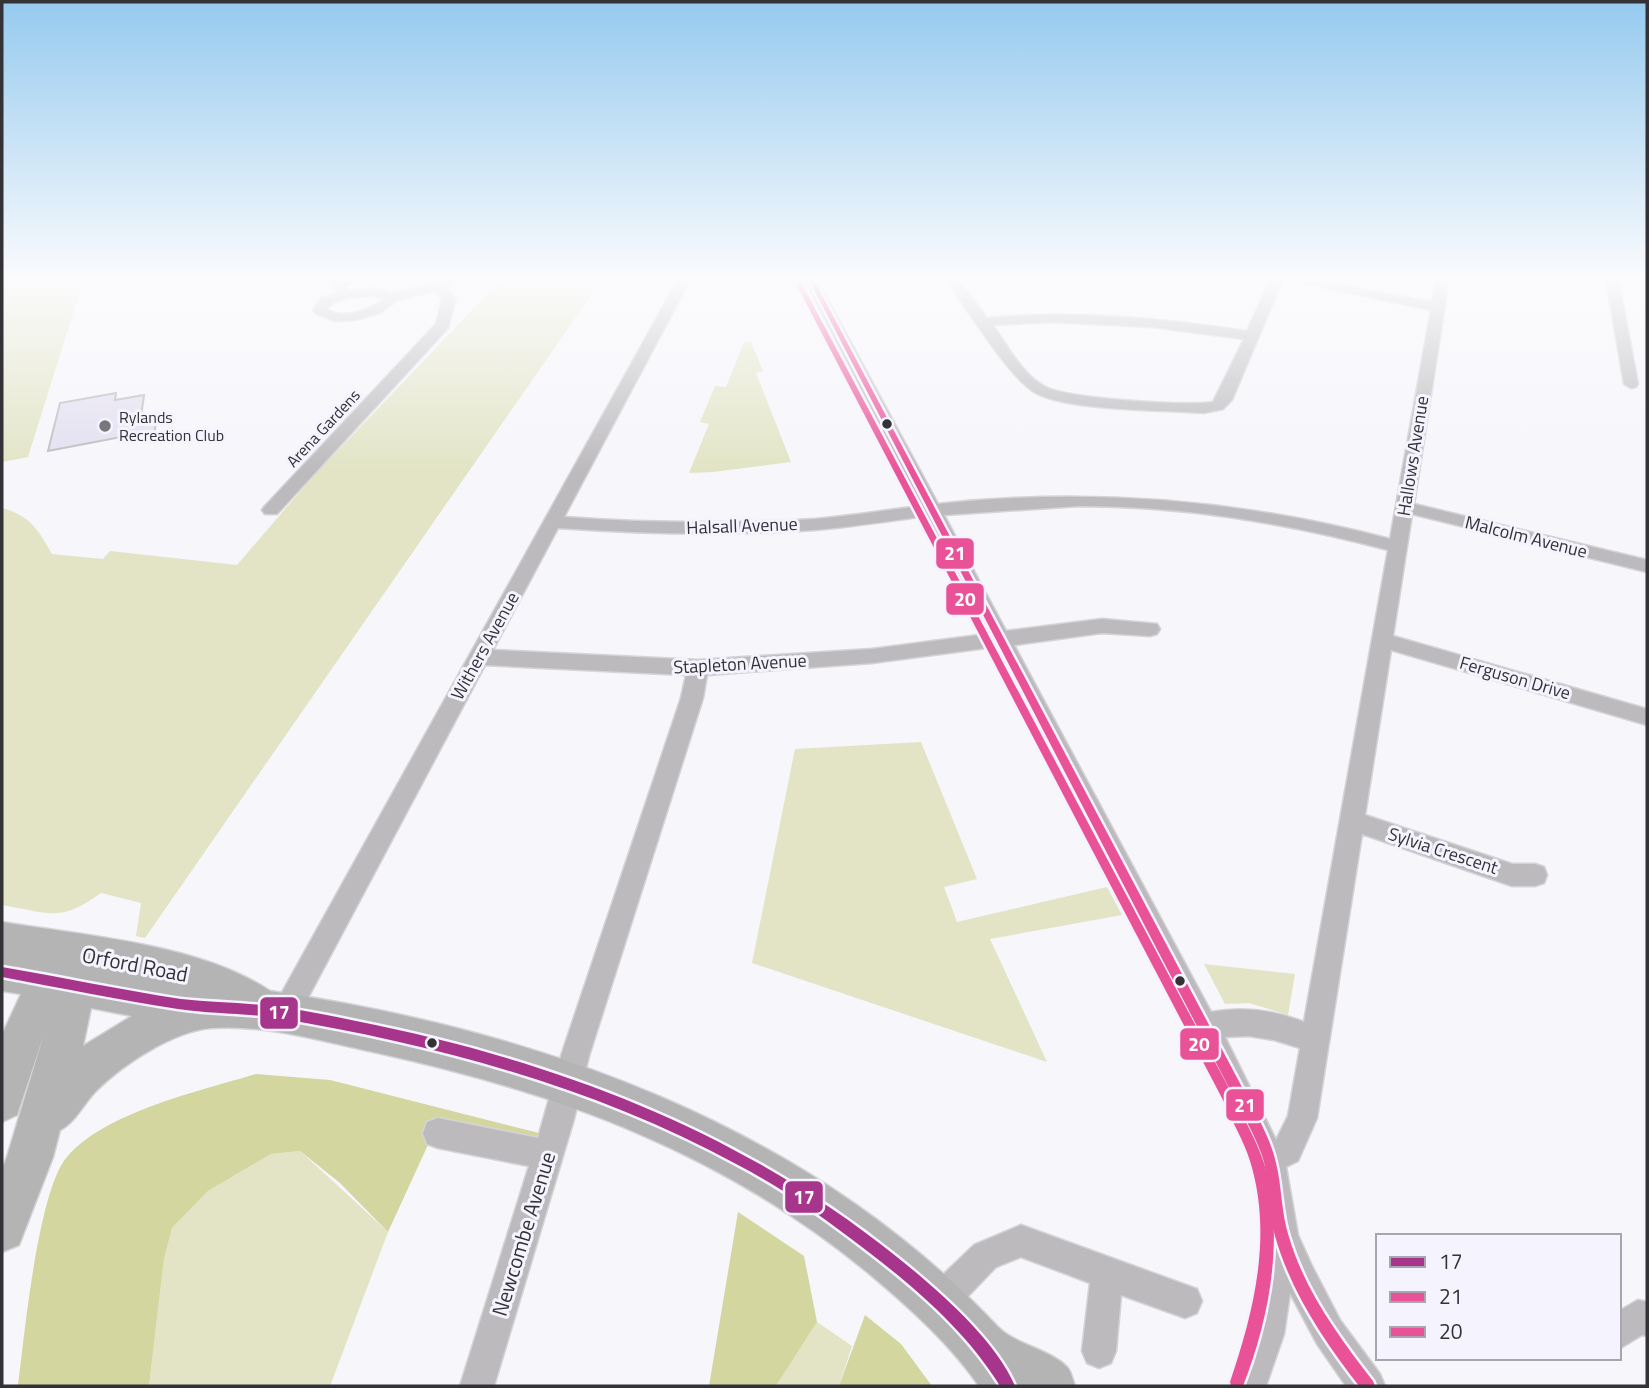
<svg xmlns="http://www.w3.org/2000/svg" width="1649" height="1388" viewBox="0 0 1649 1388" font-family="'Titillium Web',sans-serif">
  <rect width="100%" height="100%" fill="#f6f6fb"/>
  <g fill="#e2e4c5">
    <polygon points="84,278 28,457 2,462 2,278"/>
    <path d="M503,278H603L145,938L136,936L141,903L101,893C59,923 50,913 2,905V508C31,516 38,530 52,554L103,559L110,551L237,565L316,473Z"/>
    <polygon points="744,342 751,342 763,371 756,373 791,462 713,472 689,473 709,424 700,422 715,386 726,387"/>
    <polygon points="921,742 977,879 944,887 957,922 1107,887 1122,915 990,939 1047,1062 752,963 795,749"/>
    <polygon points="1204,964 1295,974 1288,1015 1249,1003 1225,1004"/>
    <polygon points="300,1151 388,1232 330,1386 149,1386 164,1259 172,1228 208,1191 271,1154"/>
    <polygon points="817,1322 852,1346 839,1386 776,1386"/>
  </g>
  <g fill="#d3d69f">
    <path d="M256,1074L330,1080L543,1134L539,1146L438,1123L388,1232L340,1183L300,1151L271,1154L208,1191L172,1228L164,1259L149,1386H18C24,1338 38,1190 67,1157C105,1112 200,1091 256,1074Z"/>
    <polygon points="738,1212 804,1256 817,1322 776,1386 709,1386"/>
    <polygon points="865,1315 901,1344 932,1386 839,1386"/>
  </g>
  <polygon fill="#e3dff0" stroke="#bcbbbf" stroke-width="2" points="116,393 115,400 144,395 141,417 157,414 154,437 125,442 126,436 48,451 60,403"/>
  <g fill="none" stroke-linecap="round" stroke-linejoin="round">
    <g stroke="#d4d4d7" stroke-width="3">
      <g id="minor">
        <path d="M349,278H370L345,286L347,291L374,288L391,293L434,284L446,278H461L446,288L456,298L448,328L277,514H265L262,510L265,506L436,324L442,299L435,291L397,300L380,313L355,320L335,321L315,313L313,310L321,298L337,293L332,284L333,281ZM373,296L384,299C369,310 344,320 327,309C336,296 359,297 373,296Z"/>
        <path d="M679,278H691L564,517C647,523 731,524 815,519C851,516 886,510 921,506L804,278H816L938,504C1092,487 1241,500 1390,539L1431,310L1283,279L1232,400L1223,409L1204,413C1164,410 1065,411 1034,392C1009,377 964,305 945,278H957L987,318C1075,310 1160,318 1247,331L1271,278H1306L1432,302L1437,278H1449L1414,504L1647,560V572L1412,514L1393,636L1647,709V725L1391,650L1365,815L1512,864H1535L1544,867L1547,875L1544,883L1535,886H1512L1362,834L1317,1118L1298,1161L1286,1167L1298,1235L1312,1266L1340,1320L1380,1374L1385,1386H1346L1317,1344L1290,1293L1284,1334L1266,1386H1232L1250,1334L1266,1236L1254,1160L1229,1103L994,647L872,663L707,675L703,698L589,1056L574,1119L494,1386H460L529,1166L438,1148L427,1144L423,1133L427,1122L438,1118L538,1138L561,1056L681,698L686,675L485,665L294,1024L284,1028L274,1024L270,1014ZM1052,322L1152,327L1244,339L1213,402C1186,406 1069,399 1046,387C1023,376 1007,345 993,325ZM1079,506C1184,506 1287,523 1388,550L1304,1022C1273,1010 1244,1006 1211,1012L1014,645L1102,633L1150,636L1157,634L1160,629L1157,624L1102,619L1006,631L944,515ZM926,516L987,634L872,649L698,660L493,650L558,528C644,534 729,536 815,530C852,527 889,521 926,516ZM1249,1036L1274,1040L1300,1048L1288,1116L1276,1140L1225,1037Z"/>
        <polygon points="1606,278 1618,278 1638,384 1636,387 1631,388 1624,384"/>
        <polygon points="1021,1225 1197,1289 1202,1301 1197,1313 1185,1318 1121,1295 1116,1351 1111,1363 1099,1368 1087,1363 1082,1351 1090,1283 1021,1257 996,1267 950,1315 938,1320 926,1315 921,1303 926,1291 974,1245"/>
        <polygon points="1638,1300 1647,1302 1647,1336 1642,1335 1619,1349 1619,1311"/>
      </g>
    </g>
    <g stroke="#d4d4d7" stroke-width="3">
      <path id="primary" d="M2,922C86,936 200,944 270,991C538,1030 809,1126 998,1327C1016,1345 1049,1349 1067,1367C1071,1371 1073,1381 1075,1386H979C950,1344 911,1309 872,1276C724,1153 564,1094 378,1053C324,1042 267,1024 211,1028C173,1031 122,1065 96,1091C85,1102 74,1124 60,1130L53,1157L19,1245L2,1252V1170L7,1157L44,1034L17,1115L2,1122V1035L21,994L2,991ZM91,1008L132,1016L83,1046Z"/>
    </g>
    <use href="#minor" fill="#bcbabc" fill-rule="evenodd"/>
    <use href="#primary" fill="#b5b4b5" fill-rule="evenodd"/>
    <g stroke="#f5f3fe" stroke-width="5">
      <path id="bus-1" d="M2,967C62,977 121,990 181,999C207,1002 234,1002 260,1005C292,1008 324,1014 356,1021C553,1060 740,1130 897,1257C937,1289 995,1339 1015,1386H1000C963,1326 906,1280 850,1238C814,1211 778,1186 738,1165C595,1087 437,1045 278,1018C245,1013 211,1014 178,1009C119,1000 61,988 2,977Z"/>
    </g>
    <g stroke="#f5f3fe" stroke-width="5">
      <path id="bus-2" d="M808,278H813L1243,1089C1255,1113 1270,1136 1276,1163C1282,1187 1281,1213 1289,1237C1305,1291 1339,1337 1373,1381L1375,1386H1359C1324,1341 1291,1292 1275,1236C1268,1212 1269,1186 1264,1162C1261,1151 1256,1141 1252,1132Z"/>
    </g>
    <g stroke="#f5f3fe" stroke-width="5">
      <path id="bus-3" d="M797,283L802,284L1232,1094C1243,1117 1256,1139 1264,1163C1285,1235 1270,1317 1243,1386H1231L1230,1382C1254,1311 1273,1235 1250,1161C1244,1141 1232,1122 1224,1102L796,284Z"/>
    </g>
    <use href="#bus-1" fill="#a7358b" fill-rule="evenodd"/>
    <use href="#bus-2" fill="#ea5297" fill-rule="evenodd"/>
    <use href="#bus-3" fill="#ea5297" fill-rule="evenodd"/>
  </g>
  <linearGradient id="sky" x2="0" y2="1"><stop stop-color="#95caef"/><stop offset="0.59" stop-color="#fbfbfd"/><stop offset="1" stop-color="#fbfbfd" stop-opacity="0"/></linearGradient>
  <rect width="1649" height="472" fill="url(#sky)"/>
  <g fill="#333237" stroke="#f5f3fe" stroke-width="2.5">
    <circle cx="887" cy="424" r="6"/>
    <circle cx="1180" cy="981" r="6"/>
    <circle cx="432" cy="1043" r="6"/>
  </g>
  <circle fill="#77777c" stroke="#f5f3fe" stroke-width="2.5" cx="105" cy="426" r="7"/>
  <g text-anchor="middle" stroke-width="6" stroke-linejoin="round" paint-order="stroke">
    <g font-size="16" fill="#333237" stroke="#f5f3fe" text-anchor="start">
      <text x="119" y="423">Rylands<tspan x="119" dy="18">Recreation Club</tspan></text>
    </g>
    <g font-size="16" fill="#333237" stroke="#f5f3fe">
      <text transform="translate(323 428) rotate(-47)" y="6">Arena Gardens</text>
    </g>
    <g font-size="18" fill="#333237" stroke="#f5f3fe">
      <text transform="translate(1413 456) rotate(-81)" y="6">Hallows Avenue</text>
      <text transform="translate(742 526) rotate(-2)" y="6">Halsall Avenue</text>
      <text transform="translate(1526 537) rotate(14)" y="6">Malcolm Avenue</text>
      <text transform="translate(485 646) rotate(-61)" y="6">Withers Avenue</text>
      <text transform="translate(740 664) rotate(-3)" y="6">Stapleton Avenue</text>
      <text transform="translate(1515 678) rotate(16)" y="6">Ferguson Drive</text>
      <text transform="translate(1443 851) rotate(18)" y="6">Sylvia Crescent</text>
    </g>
    <g font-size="21" fill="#333237" stroke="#f5f3fe">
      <text transform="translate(135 965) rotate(11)" y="7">Orford Road</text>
      <text transform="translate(524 1234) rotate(-73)" y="7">Newcombe Avenue</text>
    </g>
  </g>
  <g stroke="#f5f3fe" stroke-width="2.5">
    <rect x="935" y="537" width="40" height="33" rx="7" fill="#ea5297"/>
    <rect x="945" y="582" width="40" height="34" rx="7" fill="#ea5297"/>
    <rect x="259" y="996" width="40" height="34" rx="7" fill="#a7358b"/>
    <rect x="1179" y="1027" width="41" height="34" rx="7" fill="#ea5297"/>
    <rect x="1225" y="1088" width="40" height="34" rx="7" fill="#ea5297"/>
    <rect x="784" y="1180" width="40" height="34" rx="7" fill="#a7358b"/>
  </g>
  <g font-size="19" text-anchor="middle" font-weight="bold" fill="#fff">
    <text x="955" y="560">21</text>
    <text x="965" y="606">20</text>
    <text x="279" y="1019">17</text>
    <text x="1199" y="1051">20</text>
    <text x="1245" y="1112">21</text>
    <text x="804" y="1204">17</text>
  </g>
  <rect width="1649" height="1388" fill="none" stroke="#333237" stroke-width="7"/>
  <rect x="1376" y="1234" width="245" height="126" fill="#f5f3fe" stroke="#a7a6ae" stroke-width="2"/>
  <rect x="1390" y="1257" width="35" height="10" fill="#a7358b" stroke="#a7a6ae" stroke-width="2"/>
  <text x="1439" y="1269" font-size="21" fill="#333237">17</text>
  <rect x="1390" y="1292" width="35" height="10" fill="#ea5297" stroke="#a7a6ae" stroke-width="2"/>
  <text x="1439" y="1304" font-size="21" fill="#333237">21</text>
  <rect x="1390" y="1327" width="35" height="10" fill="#ea5297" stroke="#a7a6ae" stroke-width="2"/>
  <text x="1439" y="1339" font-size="21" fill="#333237">20</text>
</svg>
